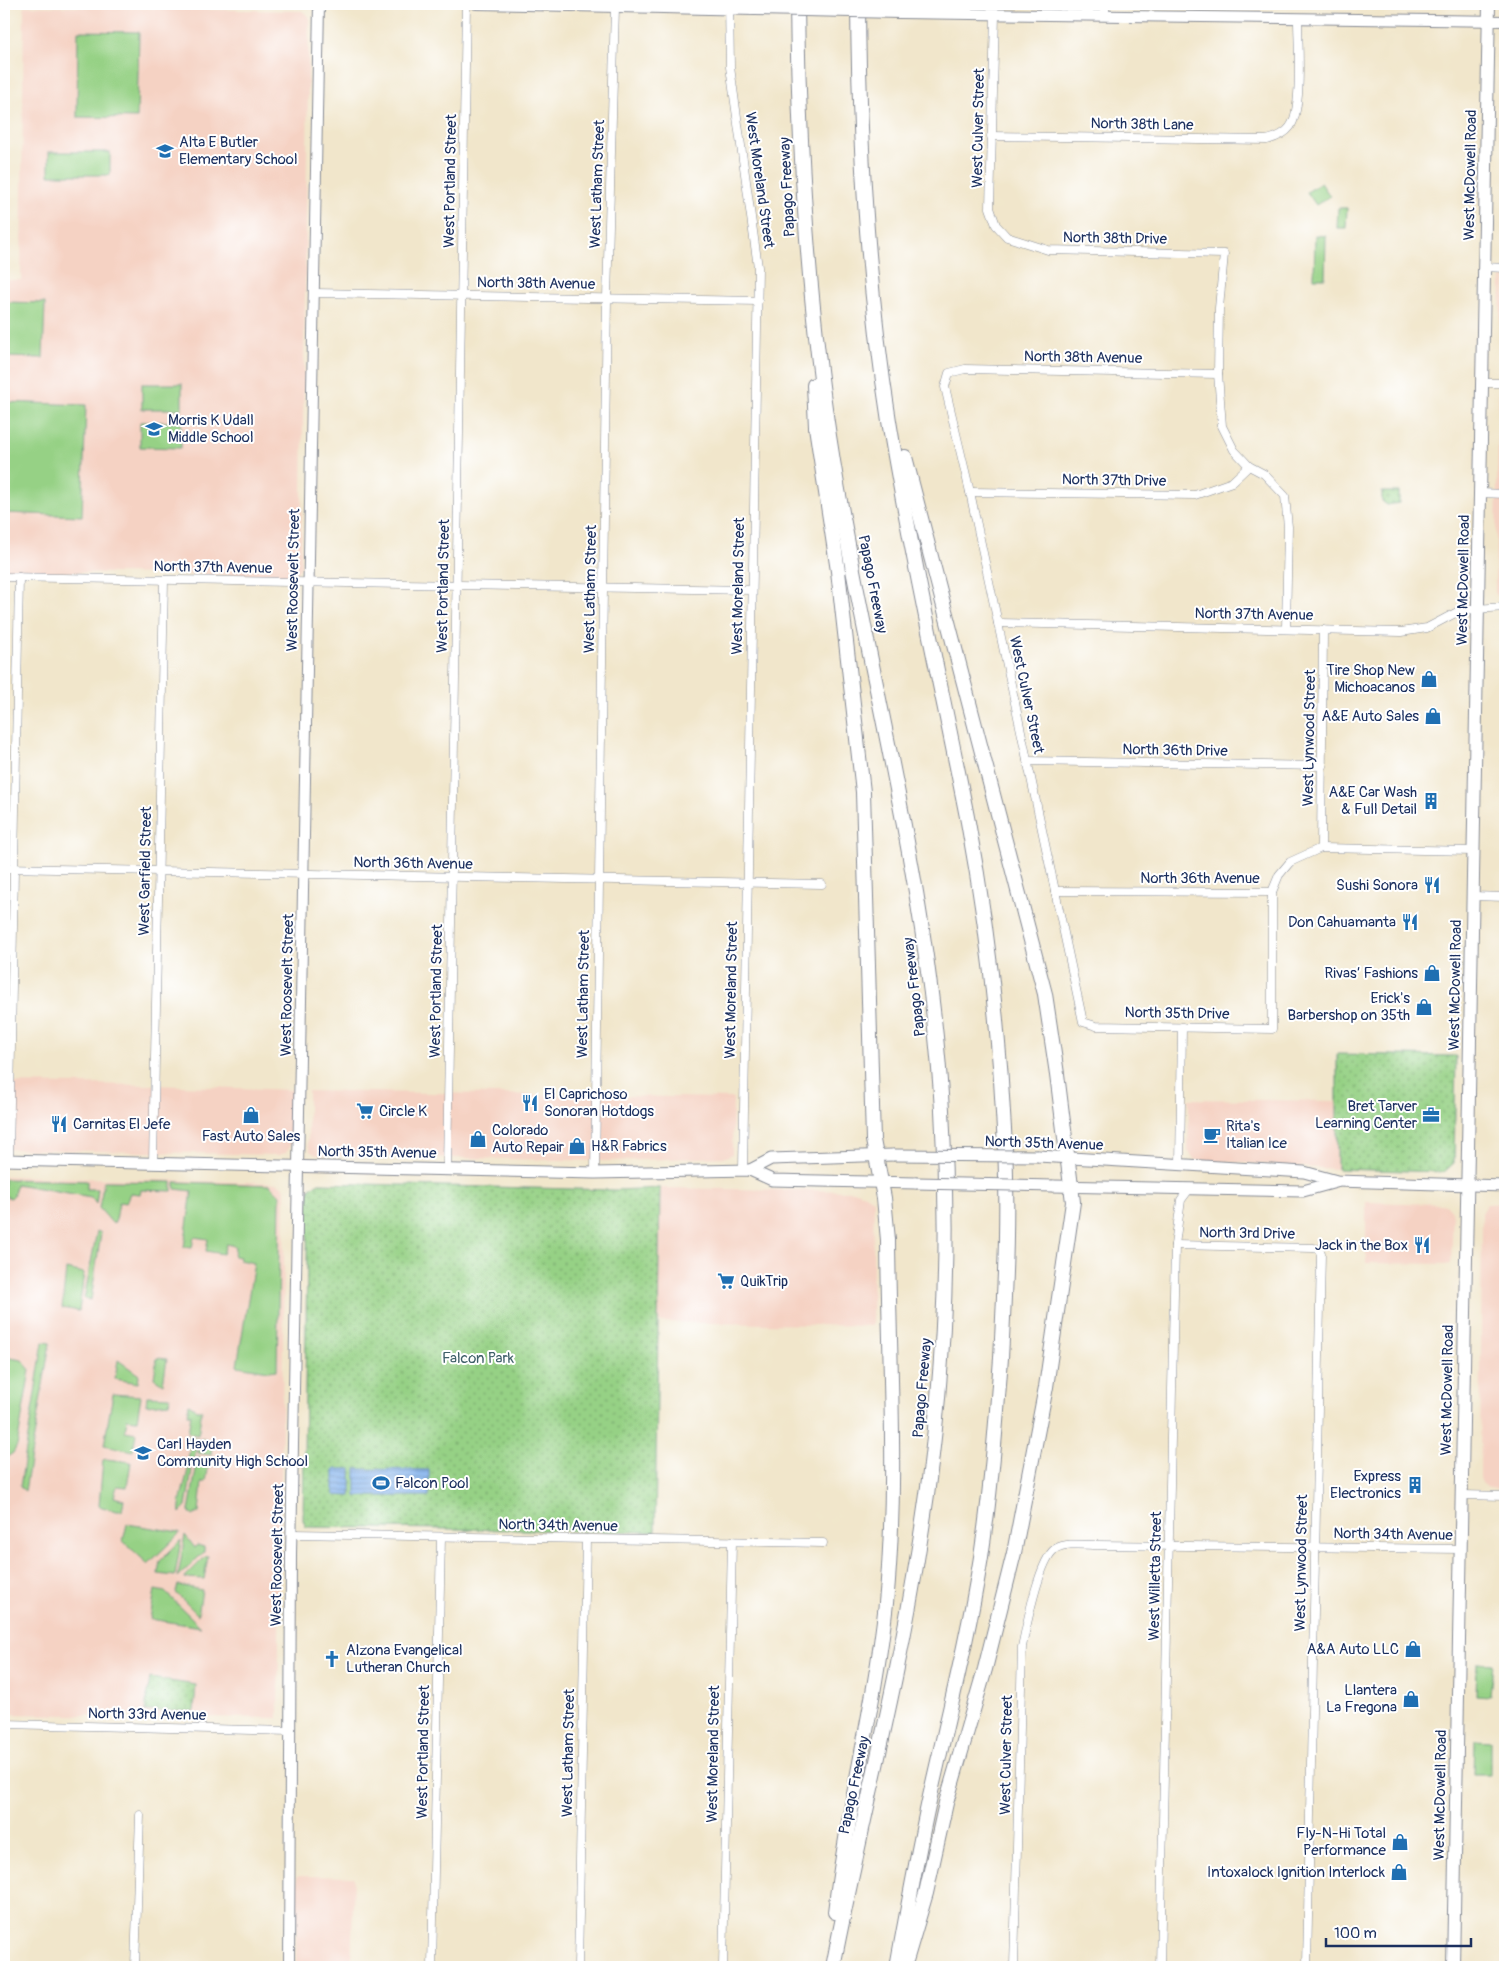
<svg xmlns="http://www.w3.org/2000/svg" width="1509" height="1971" viewBox="0 0 1509 1971" font-family="Pangolin,sans-serif">
  <defs>
    <pattern id="park-dots" width="8" height="8" patternUnits="userSpaceOnUse" patternTransform="scale(1.25)"><rect width="8" height="8" fill="#96d185"/><path d="M2 2h.1M6 6h.1" fill="none" stroke="#7aaa70" stroke-width="1.8" stroke-linecap="round"/></pattern>
    <pattern id="water-rules" width="6" height="5" patternUnits="userSpaceOnUse" patternTransform="scale(1.25)"><rect width="6" height="5" fill="#81b1ec"/><path d="M0 2.5h6" fill="none" stroke="#6990c2"/></pattern>
  </defs>
  <rect width="100%" height="100%" fill="#fff"/>
  <filter id="ink" filterUnits="userSpaceOnUse"><feTurbulence type="fractalNoise" baseFrequency=".02" numOctaves="2"/><feDisplacementMap in="SourceGraphic" scale="10" xChannelSelector="R" yChannelSelector="G"/><feConvolveMatrix kernelMatrix="1 2 1 2 8 2 1 2 1" color-interpolation-filters="sRGB"/></filter>
  <filter id="wash" filterUnits="userSpaceOnUse"><feTurbulence type="fractalNoise" baseFrequency=".0096" numOctaves="4" result="noise"/><feDisplacementMap in="SourceGraphic" scale="20" xChannelSelector="R" yChannelSelector="G"/><feGaussianBlur stdDeviation="1.12" result="paint"/><feColorMatrix in="noise" values="0 0 0 0 0 0 0 0 0 0 0 0 0 0 0 0 0 1.4 0 .05"/><feComposite in="paint" operator="in"/></filter>
  <g filter="url(#wash)">
    <rect width="100%" height="100%" fill="#f1e6cb"/>
    <g fill="#f5d2c3">
      <polygon points="24,6 302,11 309,16 301,567 296,573 288,576 4,571 4,280 21,280"/>
      <polygon points="1505,276 1505,599 1498,597 1495,592 1501,283 1501,279"/>
      <polygon points="4,1083 154,1085 292,1090 291,1145 285,1153 279,1155 4,1149"/>
      <polygon points="308,1091 733,1098 732,1154 726,1157 608,1161 316,1155 310,1151 308,1144"/>
      <polygon points="1189,1099 1338,1101 1337,1169 1195,1160 1188,1151"/>
      <polygon points="4,1176 277,1183 285,1188 278,1718 4,1714"/>
      <polygon points="660,1188 857,1191 874,1200 872,1326 658,1322"/>
      <polygon points="1366,1202 1442,1204 1448,1206 1453,1215 1451,1264 1366,1263"/>
      <polygon points="1505,1203 1505,1489 1488,1488 1482,1483 1480,1478 1482,1213 1487,1204"/>
      <polygon points="297,1876 354,1877 351,1967 296,1967"/>
    </g>
    <g fill="#96d185" stroke="#588072">
      <polygon points="78,31 139,32 137,118 77,117"/>
      <rect x="49" y="152" width="61" height="23"/>
      <polygon points="1321,183 1330,196 1316,205 1307,192"/>
      <polygon points="1338,208 1347,208 1346,228 1337,228"/>
      <polygon points="1315,235 1326,236 1325,278 1314,278"/>
      <polygon points="4,302 45,303 43,358 4,357"/>
      <rect x="142" y="384" width="40" height="25"/>
      <polygon points="4,402 86,405 82,516 4,513"/>
      <polygon points="140,422 181,422 181,448 140,447"/>
      <polygon points="4,1179 87,1181 87,1189 98,1189 96,1204 91,1197 16,1184 14,1195 11,1198 4,1196"/>
      <polygon points="104,1181 172,1182 172,1191 141,1190 140,1194 130,1193 126,1203 119,1202 116,1220 113,1224 99,1208"/>
      <polygon points="175,1182 270,1185 280,1195 277,1370 269,1371 237,1366 254,1263 239,1260 240,1257 234,1256 235,1246 226,1244 223,1254 206,1251 208,1239 194,1237 192,1248 184,1247 192,1191 175,1189"/>
      <polygon points="97,1231 101,1233 91,1300 84,1299"/>
      <polygon points="66,1269 84,1273 79,1311 62,1308"/>
      <polygon points="43,1342 50,1343 25,1491 20,1487"/>
      <polygon points="4,1357 22,1360 30,1370 17,1446 13,1453 4,1459 4,1428 7,1409 4,1389"/>
      <polygon points="157,1358 167,1359 163,1384 154,1378"/>
      <polygon points="118,1360 139,1375 138,1383 115,1379"/>
      <polygon points="113,1394 141,1396 137,1420 127,1419 125,1431 136,1433 133,1451 104,1445"/>
      <polygon points="147,1396 170,1397 169,1403 146,1405"/>
      <polygon points="189,1404 197,1410 202,1410 198,1435 188,1433 191,1414 187,1414"/>
      <polygon points="187,1436 198,1438 193,1466 180,1463 181,1460 188,1461 190,1448 186,1447"/>
      <polygon points="201,1438 212,1443 211,1455 198,1453"/>
      <polygon points="198,1457 209,1460 209,1463 206,1482 202,1482 199,1512 193,1516 189,1511"/>
      <polygon points="106,1459 131,1462 127,1487 117,1486 114,1497 124,1500 122,1511 116,1511 99,1506 103,1460"/>
      <path d="M188,1469L192,1470L186,1507L180,1513C178,1505 186,1480 188,1469Z"/>
      <polygon points="127,1524 179,1532 179,1534 148,1564 123,1541"/>
      <polygon points="185,1535 195,1548 197,1545 204,1547 204,1552 178,1577"/>
      <polygon points="181,1540 175,1576 158,1574 160,1561"/>
      <polygon points="206,1556 208,1556 204,1579 184,1578"/>
      <polygon points="178,1585 202,1590 198,1615 176,1593"/>
      <polygon points="155,1590 165,1592 201,1627 150,1619"/>
      <polygon points="1477,1663 1493,1664 1490,1696 1476,1695"/>
      <polygon points="1475,1740 1490,1741 1490,1775 1474,1775"/>
    </g>
    <g fill="url(#park-dots)" stroke="#588072">
      <polygon points="1382,492 1399,492 1399,503 1387,505 1382,501"/>
      <polygon points="1337,1054 1456,1056 1454,1163 1444,1172 1337,1169"/>
      <polygon points="319,1183 616,1190 660,1188 655,1532 306,1527 303,1520 308,1195 310,1188"/>
      <polygon points="150,1678 196,1685 194,1711 145,1711"/>
    </g>
    <g fill="url(#water-rules)" stroke="#4e70a5">
      <polygon points="334,1469 351,1469 351,1496 334,1495"/>
      <polygon points="356,1469 429,1470 429,1496 356,1496"/>
    </g>
  </g>
  <g filter="url(#ink)">
    <g fill="none" stroke-linecap="round" stroke-linejoin="round">
      <g stroke="#868a94" stroke-width="9">
        <g id="minor">
          <polyline points="729,4 730,67 758,267 743,1170"/>
          <polyline points="995,15 990,208 996,225 1007,237 1048,250 1224,254 1219,308 1218,374 1222,426 1234,450 1249,466 1264,474 1285,496 1288,527 1286,628"/>
          <polyline points="1105,16 1105,4"/>
          <path d="M991,136L1267,140C1275,138 1285,134 1290,127C1303,110 1298,42 1298,19"/>
          <polyline points="1485,267 1505,268"/>
          <polyline points="315,293 758,301"/>
          <polyline points="1218,374 965,369 949,373 945,387 970,492 1083,1022 1096,1026 1272,1029 1272,892 1279,875 1290,862 1321,848 1474,851"/>
          <polyline points="1482,383 1505,383"/>
          <polyline points="970,492 1195,495 1232,482 1249,466"/>
          <polyline points="1480,493 1505,494"/>
          <polyline points="4,577 751,590"/>
          <polyline points="998,623 1401,632 1427,628 1461,610 1505,607"/>
          <polyline points="1027,761 1323,766"/>
          <polyline points="1321,848 1323,630"/>
          <polyline points="4,868 822,884"/>
          <polyline points="1055,891 1272,892"/>
          <polyline points="1472,896 1505,897"/>
          <polyline points="9,1160 19,577"/>
          <polyline points="153,1164 164,580"/>
          <polyline points="1180,1165 1182,1027"/>
          <polyline points="447,1169 466,4"/>
          <polyline points="595,1173 607,298 615,7"/>
          <polyline points="1175,1245 1313,1248 1318,1249 1321,1253 1307,1967"/>
          <polyline points="1462,1495 1505,1496"/>
          <polyline points="292,1534 823,1543"/>
          <polyline points="4,1724 290,1731"/>
          <polyline points="135,1967 140,1815"/>
          <polyline points="432,1967 441,1537"/>
          <polyline points="578,1967 586,1539"/>
          <polyline points="723,1967 732,1541"/>
          <path d="M1014,1967L1022,1647C1026,1628 1039,1560 1055,1549C1066,1542 1084,1545 1097,1545L1461,1549"/>
          <polyline points="1160,1967 1175,1245 1181,1200 1190,1188"/>
        </g>
      </g>
      <g stroke="#868a94" stroke-width="12">
        <g id="tertiary">
          <polyline points="476,4 755,10"/>
          <polyline points="900,13 1505,21"/>
          <polyline points="289,1967 291,1555 319,4"/>
        </g>
      </g>
      <g stroke="#868a94" stroke-width="13">
        <g id="secondary">
          <polyline points="1038,1156 1304,1172 1337,1181 1505,1186"/>
          <polyline points="4,1160 595,1173 750,1170 772,1180 916,1183"/>
          <polyline points="750,1170 771,1159 893,1155"/>
          <polyline points="1053,1186 1303,1191 1336,1182"/>
        </g>
      </g>
      <g stroke="#868a94" stroke-width="14">
        <polyline id="primary" points="1453,1967 1489,4"/>
      </g>
      <g stroke="#868a94" stroke-width="16">
        <g id="motorway">
          <path d="M797,4C799,157 808,309 833,461C869,678 929,889 942,1110C951,1256 943,1402 919,1547C897,1688 860,1827 833,1967"/>
          <path d="M858,4C859,143 867,283 889,421C911,556 942,689 968,822C987,924 999,1026 1004,1129C1009,1205 1005,1282 1001,1358C996,1425 991,1491 981,1557C968,1639 947,1720 929,1801C917,1856 907,1912 897,1967"/>
          <path d="M814,385L816,427L838,571L863,792L873,1140L884,1198L888,1240C889,1361 898,1483 886,1603C875,1707 847,1809 835,1912"/>
          <polyline points="905,457 1045,994 1057,1074 1073,1202 1046,1387 1014,1553 985,1669 946,1803 926,1893 905,1964"/>
        </g>
      </g>
      <use href="#minor" stroke="#fff" stroke-width="8"/>
      <use href="#tertiary" stroke="#fff" stroke-width="10"/>
      <use href="#secondary" stroke="#fff" stroke-width="11"/>
      <use href="#primary" stroke="#fff" stroke-width="12"/>
      <use href="#motorway" stroke="#fff" stroke-width="14"/>
      <g stroke="#868a94" stroke-width="12" stroke-linecap="butt">
        <polyline id="tertiary-bridge" points="755,10 900,13"/>
      </g>
      <g stroke="#868a94" stroke-width="13" stroke-linecap="butt">
        <g id="secondary-bridge">
          <polyline points="893,1155 1038,1156"/>
          <polyline points="916,1183 1053,1186"/>
        </g>
      </g>
      <use href="#tertiary-bridge" stroke="#fff" stroke-width="10"/>
      <use href="#secondary-bridge" stroke="#fff" stroke-width="11"/>
    </g>
  </g>
  <defs>
    <g id="school-bare" transform="scale(1.35)"><path d="M0-5L7-2L0 1L-7-2ZM-4 1L0 2.5L4 1V4Q0 6-4 4Z" fill="#1f6fb2" stroke="#fff" stroke-width="2.5" paint-order="stroke"/></g>
    <g id="shop-bare" transform="scale(1.35)"><path d="M-5-2.5h2.3a2.7 3.5 0 0 1 5.4 0H5L5.5 6h-11ZM-1.5-2.5h3a1.5 2.3 0 0 0-3 0Z" fill="#1f6fb2" stroke="#fff" stroke-width="2.5" paint-order="stroke"/></g>
    <g id="building-bare" transform="scale(1.35)"><path d="M-4-6H4V6H1V3H-1V6H-4ZM-2.5-4.3h1.7v1.8h-1.7ZM.8-4.3h1.7v1.8H.8ZM-2.5-1h1.7V.8h-1.7ZM.8-1h1.7V.8H.8Z" fill="#1f6fb2" stroke="#fff" stroke-width="2.5" paint-order="stroke"/></g>
    <g id="restaurant-bare" transform="scale(1.35)"><path d="M-5-6h1v4h1v-4h1v4h1v-4h1v5L-1.5 .5V6h-2V.5L-5-1ZM5-6V6H3V1.5H1.5Q1.5-4 5-6Z" fill="#1f6fb2" stroke="#fff" stroke-width="2.5" paint-order="stroke"/></g>
    <g id="supermarket-bare" transform="scale(1.35)"><path d="M-6-5.5h2.5l.6 2H6L4.5 2H-2.5L-4.4-4H-6ZM-1.5 3.2a1.3 1.3 0 1 0 .1 0ZM3 3.2a1.3 1.3 0 1 0 .1 0Z" fill="#1f6fb2" stroke="#fff" stroke-width="2.5" paint-order="stroke"/></g>
    <g id="office-bare" transform="scale(1.35)"><path d="M-6-3h4V-5.5h4V-3h4V5H-6ZM-1-4.5V-3h2v-1.5ZM-6 0V1H6V0Z" fill="#1f6fb2" stroke="#fff" stroke-width="2.5" paint-order="stroke"/></g>
    <g id="cafe-bare" transform="scale(1.35)"><path d="M-5.5-4.5H6V0H3Q3 3.5 0 3.5H-2.5Q-5.5 3.5-5.5 0ZM3-3.2v2h1.7v-2ZM-6 4.5H4V6H-6Z" fill="#1f6fb2" stroke="#fff" stroke-width="2.5" paint-order="stroke"/></g>
    <g id="stadium-bare" transform="scale(1.35)"><path d="M0-5a6.5 5 0 1 0 0 10a6.5 5 0 1 0 0-10ZM-3.5-1.8h7v3.6h-7Z" fill="#1f6fb2" stroke="#fff" stroke-width="2.5" paint-order="stroke"/></g>
    <g id="church-bare" transform="scale(1.35)"><path d="M-1.2-6h2.4v3.5h3.3v2.4h-3.3V6h-2.4V-.1h-3.3v-2.4h3.3Z" fill="#1f6fb2" stroke="#fff" stroke-width="2.5" paint-order="stroke"/></g>
  </defs>
  <g fill-rule="evenodd">
    <use href="#school-bare" x="165" y="151"/>
    <use href="#school-bare" x="154" y="429"/>
    <use href="#shop-bare" x="1429" y="679"/>
    <use href="#shop-bare" x="1433" y="716"/>
    <use href="#building-bare" x="1431" y="801"/>
    <use href="#restaurant-bare" x="1432" y="885"/>
    <use href="#restaurant-bare" x="1410" y="922"/>
    <use href="#shop-bare" x="1432" y="973"/>
    <use href="#shop-bare" x="1424" y="1007"/>
    <use href="#restaurant-bare" x="530" y="1103"/>
    <use href="#supermarket-bare" x="365" y="1111"/>
    <use href="#shop-bare" x="251" y="1115"/>
    <use href="#office-bare" x="1431" y="1115"/>
    <use href="#restaurant-bare" x="59" y="1124"/>
    <use href="#cafe-bare" x="1212" y="1135"/>
    <use href="#shop-bare" x="478" y="1139"/>
    <use href="#shop-bare" x="577" y="1146"/>
    <use href="#restaurant-bare" x="1422" y="1245"/>
    <use href="#supermarket-bare" x="726" y="1281"/>
    <use href="#school-bare" x="143" y="1453"/>
    <use href="#stadium-bare" x="381" y="1483"/>
    <use href="#building-bare" x="1415" y="1485"/>
    <use href="#shop-bare" x="1413" y="1649"/>
    <use href="#church-bare" x="332" y="1659"/>
    <use href="#shop-bare" x="1411" y="1699"/>
    <use href="#shop-bare" x="1400" y="1842"/>
    <use href="#shop-bare" x="1399" y="1872"/>
  </g>
  <g text-anchor="middle" stroke-width="4" stroke-linejoin="round" paint-order="stroke">
    <g font-size="15" fill="#1b2f5e" stroke="#fff">
      <text transform="translate(1142 124) rotate(1)" y="5">North 38th Lane</text>
      <text transform="translate(978 128) rotate(-89)" y="5">West Culver Street</text>
      <text transform="translate(1470 175) rotate(-89)" y="5">West McDowell Road</text>
      <text transform="translate(760 180) rotate(82)" y="5">West Moreland Street</text>
      <text transform="translate(450 181) rotate(-89)" y="5">West Portland Street</text>
      <text transform="translate(597 184) rotate(-88)" y="5">West Latham Street</text>
      <text transform="translate(787 187) rotate(-93)" y="5">Papago Freeway</text>
      <text transform="translate(1115 238) rotate(1)" y="5">North 38th Drive</text>
      <text transform="translate(536 283) rotate(1)" y="5">North 38th Avenue</text>
      <text transform="translate(1083 357) rotate(1)" y="5">North 38th Avenue</text>
      <text transform="translate(1114 480) rotate(1)" y="5">North 37th Drive</text>
      <text transform="translate(213 567) rotate(1)" y="5">North 37th Avenue</text>
      <text transform="translate(293 580) rotate(-89)" y="5">West Roosevelt Street</text>
      <text transform="translate(1463 580) rotate(-89)" y="5">West McDowell Road</text>
      <text transform="translate(873 584) rotate(79)" y="5">Papago Freeway</text>
      <text transform="translate(443 586) rotate(-89)" y="5">West Portland Street</text>
      <text transform="translate(738 586) rotate(-89)" y="5">West Moreland Street</text>
      <text transform="translate(590 589) rotate(-89)" y="5">West Latham Street</text>
      <text transform="translate(1254 614) rotate(1)" y="5">North 37th Avenue</text>
      <text transform="translate(1027 695) rotate(78)" y="5">West Culver Street</text>
      <text transform="translate(1309 738) rotate(-89)" y="5">West Lynwood Street</text>
      <text transform="translate(1175 750) rotate(1)" y="5">North 36th Drive</text>
      <text transform="translate(413 863) rotate(1)" y="5">North 36th Avenue</text>
      <text transform="translate(145 871) rotate(-89)" y="5">West Garfield Street</text>
      <text x="1200" y="883">North 36th Avenue</text>
      <text transform="translate(287 985) rotate(-89)" y="5">West Roosevelt Street</text>
      <text transform="translate(1455 985) rotate(-89)" y="5">West McDowell Road</text>
      <text transform="translate(914 987) rotate(-97)" y="5">Papago Freeway</text>
      <text transform="translate(731 990) rotate(-89)" y="5">West Moreland Street</text>
      <text transform="translate(436 991) rotate(-89)" y="5">West Portland Street</text>
      <text transform="translate(583 994) rotate(-89)" y="5">West Latham Street</text>
      <text transform="translate(1177 1013) rotate(1)" y="5">North 35th Drive</text>
      <text transform="translate(1044 1143) rotate(2)" y="5">North 35th Avenue</text>
      <text transform="translate(377 1152) rotate(1)" y="5">North 35th Avenue</text>
      <text transform="translate(1247 1233) rotate(1)" y="5">North 3rd Drive</text>
      <text transform="translate(922 1388) rotate(-85)" y="5">Papago Freeway</text>
      <text transform="translate(1447 1390) rotate(-89)" y="5">West McDowell Road</text>
      <text transform="translate(558 1525) rotate(1)" y="5">North 34th Avenue</text>
      <text transform="translate(1393 1534) rotate(1)" y="5">North 34th Avenue</text>
      <text transform="translate(277 1555) rotate(-89)" y="5">West Roosevelt Street</text>
      <text transform="translate(1301 1563) rotate(-89)" y="5">West Lynwood Street</text>
      <text transform="translate(1155 1576) rotate(-89)" y="5">West Willetta Street</text>
      <text transform="translate(147 1714) rotate(1)" y="5">North 33rd Avenue</text>
      <text transform="translate(423 1752) rotate(-89)" y="5">West Portland Street</text>
      <text transform="translate(568 1753) rotate(-89)" y="5">West Latham Street</text>
      <text transform="translate(713 1754) rotate(-89)" y="5">West Moreland Street</text>
      <text transform="translate(1006 1755) rotate(-89)" y="5">West Culver Street</text>
      <text transform="translate(854 1785) rotate(-78)" y="5">Papago Freeway</text>
      <text transform="translate(1440 1795) rotate(-89)" y="5">West McDowell Road</text>
    </g>
    <g font-size="15" fill="#1b2f5e" stroke="#fff" text-anchor="end">
      <text x="179" y="147" text-anchor="start">Alta E Butler<tspan x="179" dy="17">Elementary School</tspan></text>
      <text x="168" y="425" text-anchor="start">Morris K Udall<tspan x="168" dy="17">Middle School</tspan></text>
      <text x="1415" y="675">Tire Shop New<tspan x="1415" dy="17">Michoacanos</tspan></text>
      <text x="1419" y="721">A&amp;E Auto Sales</text>
      <text x="1417" y="797">A&amp;E Car Wash<tspan x="1417" dy="17">&amp; Full Detail</tspan></text>
      <text x="1418" y="890">Sushi Sonora</text>
      <text x="1396" y="927">Don Cahuamanta</text>
      <text x="1418" y="978">Rivas’ Fashions</text>
      <text x="1410" y="1003">Erick's<tspan x="1410" dy="17">Barbershop on 35th</tspan></text>
      <text x="544" y="1099" text-anchor="start">El Caprichoso<tspan x="544" dy="17">Sonoran Hotdogs</tspan></text>
      <text x="1417" y="1111">Bret Tarver<tspan x="1417" dy="17">Learning Center</tspan></text>
      <text x="379" y="1116" text-anchor="start">Circle K</text>
      <text x="73" y="1129" text-anchor="start">Carnitas El Jefe</text>
      <text x="1226" y="1131" text-anchor="start">Rita's<tspan x="1226" dy="17">Italian Ice</tspan></text>
      <text x="492" y="1135" text-anchor="start">Colorado<tspan x="492" dy="17">Auto Repair</tspan></text>
      <text x="251" y="1141" text-anchor="middle">Fast Auto Sales</text>
      <text x="591" y="1151" text-anchor="start">H&amp;R Fabrics</text>
      <text x="1408" y="1250">Jack in the Box</text>
      <text x="740" y="1286" text-anchor="start">QuikTrip</text>
      <text x="157" y="1449" text-anchor="start">Carl Hayden<tspan x="157" dy="17">Community High School</tspan></text>
      <text x="1401" y="1481">Express<tspan x="1401" dy="17">Electronics</tspan></text>
      <text x="395" y="1488" text-anchor="start">Falcon Pool</text>
      <text x="1399" y="1654">A&amp;A Auto LLC</text>
      <text x="346" y="1655" text-anchor="start">Alzona Evangelical<tspan x="346" dy="17">Lutheran Church</tspan></text>
      <text x="1397" y="1695">Llantera<tspan x="1397" dy="17">La Fregona</tspan></text>
      <text x="1386" y="1838">Fly-N-Hi Total<tspan x="1386" dy="17">Performance</tspan></text>
      <text x="1385" y="1877">Intoxalock Ignition Interlock</text>
    </g>
    <g font-size="15" fill="#40606a" stroke="#fff">
      <text x="478" y="1363">Falcon Park</text>
    </g>
  </g>
  <rect width="1509" height="1971" fill="none" stroke="#fff" stroke-width="20"/>
  <path d="M1326 1938v8h145v-8" fill="none" stroke="#1b2f5e" stroke-width="2.5"/>
  <text x="1334" y="1938" font-size="15" fill="#1b2f5e" stroke="#ffffff" stroke-width="4" paint-order="stroke">100 m</text>
</svg>
